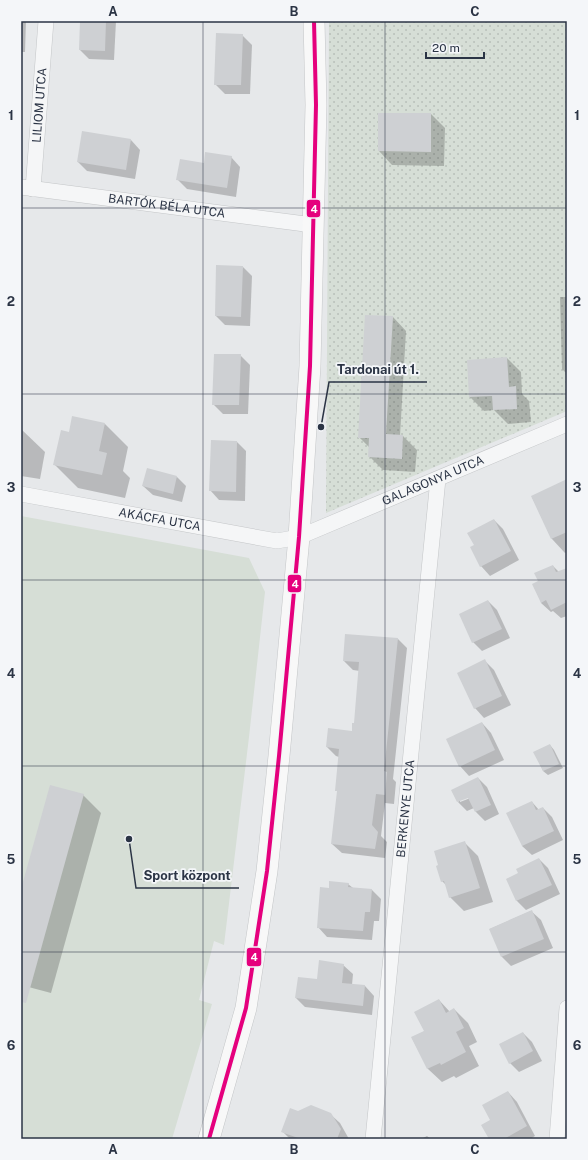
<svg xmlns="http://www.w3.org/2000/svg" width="588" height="1160" viewBox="0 0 588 1160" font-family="'Public Sans',sans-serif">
  <defs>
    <pattern id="grass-dots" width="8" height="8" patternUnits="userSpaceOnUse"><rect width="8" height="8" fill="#d6ded6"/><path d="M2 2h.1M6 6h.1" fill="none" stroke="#b8bfb9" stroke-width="1.8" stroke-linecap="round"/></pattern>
  </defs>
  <rect width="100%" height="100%" fill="#e6e8ea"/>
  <polygon fill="url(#grass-dots)" points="329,21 567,21 567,411 326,513"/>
  <polygon fill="#d6ded6" points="21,516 249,558 265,592 249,737 224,945 214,941 199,1000 212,1004 172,1139 21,1139"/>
  <g fill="#0003" fill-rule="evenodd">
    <polygon points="21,21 26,21 25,52 21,52"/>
    <polygon points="81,21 116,21 114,60 89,59 80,50"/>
    <polygon points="242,35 252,45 250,94 225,94 215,84"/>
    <polygon points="431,114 445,128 444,166 392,165 379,151"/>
    <polygon points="131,140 140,150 135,179 87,171 78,162"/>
    <polygon points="231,157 240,167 236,197 187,189 178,180 204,164"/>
    <polygon points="243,267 252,276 250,326 225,325 216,316"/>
    <polygon points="560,297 567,297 567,374 562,369"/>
    <polygon points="393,317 406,331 400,436 403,436 417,450 415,472 383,470 369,456 369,447 359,437"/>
    <polygon points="240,355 250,365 248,414 223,414 213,404"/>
    <polygon points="507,358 521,372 522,394 529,401 531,422 508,424 494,410 484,411 470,397"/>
    <polygon points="105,424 128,447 123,471 130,478 125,498 78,488 55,465 69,433"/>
    <polygon points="21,429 45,452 40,479 21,476"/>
    <polygon points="237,442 246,451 245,501 219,500 210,490"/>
    <polygon points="177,477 186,486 182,502 153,495 143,486"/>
    <polygon points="567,481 567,552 565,553 552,539 532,497"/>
    <polygon points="494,520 503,529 519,560 490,576 481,566 475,545"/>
    <polygon points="553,566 559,572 567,569 567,616 561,618 553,611 551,612 541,603 539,582"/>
    <polygon points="488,601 497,610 510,638 482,651 473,642"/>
    <polygon points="398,639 407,648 393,779 396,782 394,804 385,803 381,836 387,842 385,858 342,853 332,844 338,792 336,790 339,757 336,756 327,747 353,732 355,724 360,671 353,670 344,661"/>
    <polygon points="485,661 494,670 511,705 484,718 475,708"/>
    <polygon points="482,723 491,733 504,760 469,776 460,766"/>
    <polygon points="550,745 554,750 563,768 548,775 543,771 535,752"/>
    <path d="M478,778L487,787L499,814L485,821L476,812L474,808L467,811L458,802ZM472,795L473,797L460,802V800Z"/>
    <polygon points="83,795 101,813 51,993 21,985 21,893"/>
    <polygon points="532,802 539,810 543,808 552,817 563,840 532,855 522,846"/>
    <polygon points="464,842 478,856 493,902 464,911 450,897 446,885 442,881"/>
    <polygon points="539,859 548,868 560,894 526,910 517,901 507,879 519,874"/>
    <polygon points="348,884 353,888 372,890 381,899 379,921 374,921 372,940 327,937 318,927 330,889"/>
    <polygon points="531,911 541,920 553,948 511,966 502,957 490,929"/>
    <polygon points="343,965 353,974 352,985 365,986 374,996 372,1015 305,1007 296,998 318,980"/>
    <polygon points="439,1000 450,1012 454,1009 468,1023 477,1042 469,1046 479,1066 456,1078 454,1076 442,1082 428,1069 412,1038 425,1031"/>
    <polygon points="523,1033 532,1042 542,1061 519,1072 510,1063"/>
    <polygon points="508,1092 517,1102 535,1136 530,1139 490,1139 491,1121"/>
    <polygon points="298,1112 330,1114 340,1123 349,1139 290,1139 282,1131"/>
    <polygon points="427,1136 431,1139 421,1139"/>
  </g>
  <g fill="#ced0d3">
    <polygon points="80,21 106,21 105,51 79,50"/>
    <polygon points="216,33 243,34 241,85 214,85"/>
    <polygon points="378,113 431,113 431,152 378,151"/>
    <polygon points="82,131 131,139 126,170 77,162"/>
    <polygon points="205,152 232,156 227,188 176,180 180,159 204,163"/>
    <polygon points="216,265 243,266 241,317 215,316"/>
    <polygon points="365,315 393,316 386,434 403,435 402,459 368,457 369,438 358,438"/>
    <polygon points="214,354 241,354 239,405 212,405"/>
    <polygon points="507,357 509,387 516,386 517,409 493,410 492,396 469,397 467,360"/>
    <polygon points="72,416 105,423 99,451 107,453 102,475 53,465 61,430 69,432"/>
    <polygon points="211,440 237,441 236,492 209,491"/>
    <polygon points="147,468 177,476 173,494 142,486"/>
    <polygon points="567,479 567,532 551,539 531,496"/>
    <polygon points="494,519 511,551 480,567 470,547 474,545 467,533"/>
    <polygon points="553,565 556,572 567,568 567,602 551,610 546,600 541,603 532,584 538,581 534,573"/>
    <polygon points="488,600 502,629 472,643 459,614"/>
    <polygon points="345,634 398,638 384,771 387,772 385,795 376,794 372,825 378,832 375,849 331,844 337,791 335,791 339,749 326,747 328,728 352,731 352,723 354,723 359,662 343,661"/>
    <polygon points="485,659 502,696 474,709 457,673"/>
    <polygon points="482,722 495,750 459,767 446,739"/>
    <polygon points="550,744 559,764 543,771 533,752"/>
    <polygon points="478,777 491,805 475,812 468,798 457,802 451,790"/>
    <polygon points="50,785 84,794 26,1003 21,1002 21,889"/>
    <polygon points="532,801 536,810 543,807 554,831 522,846 506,813"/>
    <polygon points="465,841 480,888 449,898 444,881 441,882 436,866 438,865 434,851"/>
    <polygon points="539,858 552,885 516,901 506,879 518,873 516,869"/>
    <polygon points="329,881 349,883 348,887 372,889 370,912 365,912 363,931 317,928 320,887 329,888"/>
    <polygon points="532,910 544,939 501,957 489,929"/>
    <polygon points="319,960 344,964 342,983 365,985 363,1006 295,998 298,977 317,979"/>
    <polygon points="439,999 446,1013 454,1008 464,1028 456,1032 466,1052 441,1065 440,1063 427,1069 411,1037 424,1031 414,1012"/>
    <polygon points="523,1032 533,1051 509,1064 499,1044"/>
    <polygon points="508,1091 527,1126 504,1139 489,1139 481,1125 490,1120 482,1105"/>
    <polygon points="311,1105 331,1113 341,1129 337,1139 301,1139 281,1132 290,1108 298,1111"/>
  </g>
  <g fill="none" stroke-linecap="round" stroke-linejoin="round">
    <g stroke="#c4c6c8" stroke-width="16">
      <g id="street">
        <path id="s1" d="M21,187L313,225"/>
        <path id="s2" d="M33,189L46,21"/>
        <path id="s3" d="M21,494L277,541L299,537L567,424"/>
        <path id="s4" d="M373,1139L438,479"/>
        <polyline points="557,1139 567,1008"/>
      </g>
    </g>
    <g stroke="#c4c6c8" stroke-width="22">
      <polyline id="secondary" points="209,1139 246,1008 267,871 279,756 299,537 310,366 316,105 314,21"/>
    </g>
    <use href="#street" stroke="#f5f6f7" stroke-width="15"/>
    <use href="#secondary" stroke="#f8f8f8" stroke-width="21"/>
    <g stroke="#f4f6f9" stroke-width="7">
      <polyline id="bus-1" points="209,1139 246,1008 267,871 279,756 299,537 310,366 316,105 314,21"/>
    </g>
    <use href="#bus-1" stroke="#e5007d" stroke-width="4"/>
  </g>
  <path fill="none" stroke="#2b3445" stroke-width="1" stroke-opacity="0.55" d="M203,21V1139M385,21V1139M21,208H567M21,394H567M21,580H567M21,766H567M21,952H567"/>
  <g text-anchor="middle" stroke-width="3.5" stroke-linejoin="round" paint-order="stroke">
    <g font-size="12" fill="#2b3445" stroke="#f4f6f9">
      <text dy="4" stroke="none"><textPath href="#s2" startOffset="84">LILIOM UTCA</textPath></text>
      <text dy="4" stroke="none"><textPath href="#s1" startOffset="147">BARTÓK BÉLA UTCA</textPath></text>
      <text dy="4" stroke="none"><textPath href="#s3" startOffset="428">GALAGONYA UTCA</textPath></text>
      <text dy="4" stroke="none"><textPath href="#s3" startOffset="141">AKÁCFA UTCA</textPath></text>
      <text dy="4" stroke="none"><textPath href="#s4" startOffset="332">BERKENYE UTCA</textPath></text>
    </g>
  </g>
  <path fill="none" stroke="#2b3445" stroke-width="1.5" d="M321 427L329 382H427M129 839L136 888H239"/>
  <g fill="#2b3445" stroke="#f4f6f9" stroke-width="1.5">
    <circle cx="321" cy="427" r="4"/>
    <circle cx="129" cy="839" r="4"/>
  </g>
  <g font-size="13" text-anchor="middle" font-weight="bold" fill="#2b3445" stroke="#f4f6f9" stroke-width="3.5" stroke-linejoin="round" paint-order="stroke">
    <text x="378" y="374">Tardonai út 1.</text>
    <text x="187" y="880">Sport központ</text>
  </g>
  <g stroke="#f4f6f9" stroke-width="1.5">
    <rect x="306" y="199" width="15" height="19" rx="4" fill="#e5007d"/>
    <rect x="287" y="574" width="15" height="19" rx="4" fill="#e5007d"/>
    <rect x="246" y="947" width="16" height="20" rx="4" fill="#e5007d"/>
  </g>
  <g font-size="11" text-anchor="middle" font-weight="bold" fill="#fff">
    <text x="314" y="213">4</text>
    <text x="295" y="588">4</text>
    <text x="254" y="961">4</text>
  </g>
  <rect width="588" height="1160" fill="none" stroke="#f4f6f9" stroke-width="44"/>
  <path d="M426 52v6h58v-6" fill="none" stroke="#2b3445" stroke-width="2"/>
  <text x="432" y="52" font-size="12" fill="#2b3445" stroke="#f4f6f9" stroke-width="3" paint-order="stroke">20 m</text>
  <rect x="22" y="22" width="544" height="1116" fill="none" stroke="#2b3445" stroke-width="1.5"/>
  <g font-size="13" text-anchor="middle" font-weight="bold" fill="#2b3445">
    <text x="113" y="16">A</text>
    <text x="294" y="16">B</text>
    <text x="475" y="16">C</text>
    <text x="11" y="120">1</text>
    <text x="577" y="120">1</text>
    <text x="11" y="306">2</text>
    <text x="577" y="306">2</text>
    <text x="11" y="492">3</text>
    <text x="577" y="492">3</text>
    <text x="11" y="678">4</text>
    <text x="577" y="678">4</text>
    <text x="11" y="864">5</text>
    <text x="577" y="864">5</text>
    <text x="11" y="1050">6</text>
    <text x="577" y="1050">6</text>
    <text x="113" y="1154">A</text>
    <text x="294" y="1154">B</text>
    <text x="475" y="1154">C</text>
  </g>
</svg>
